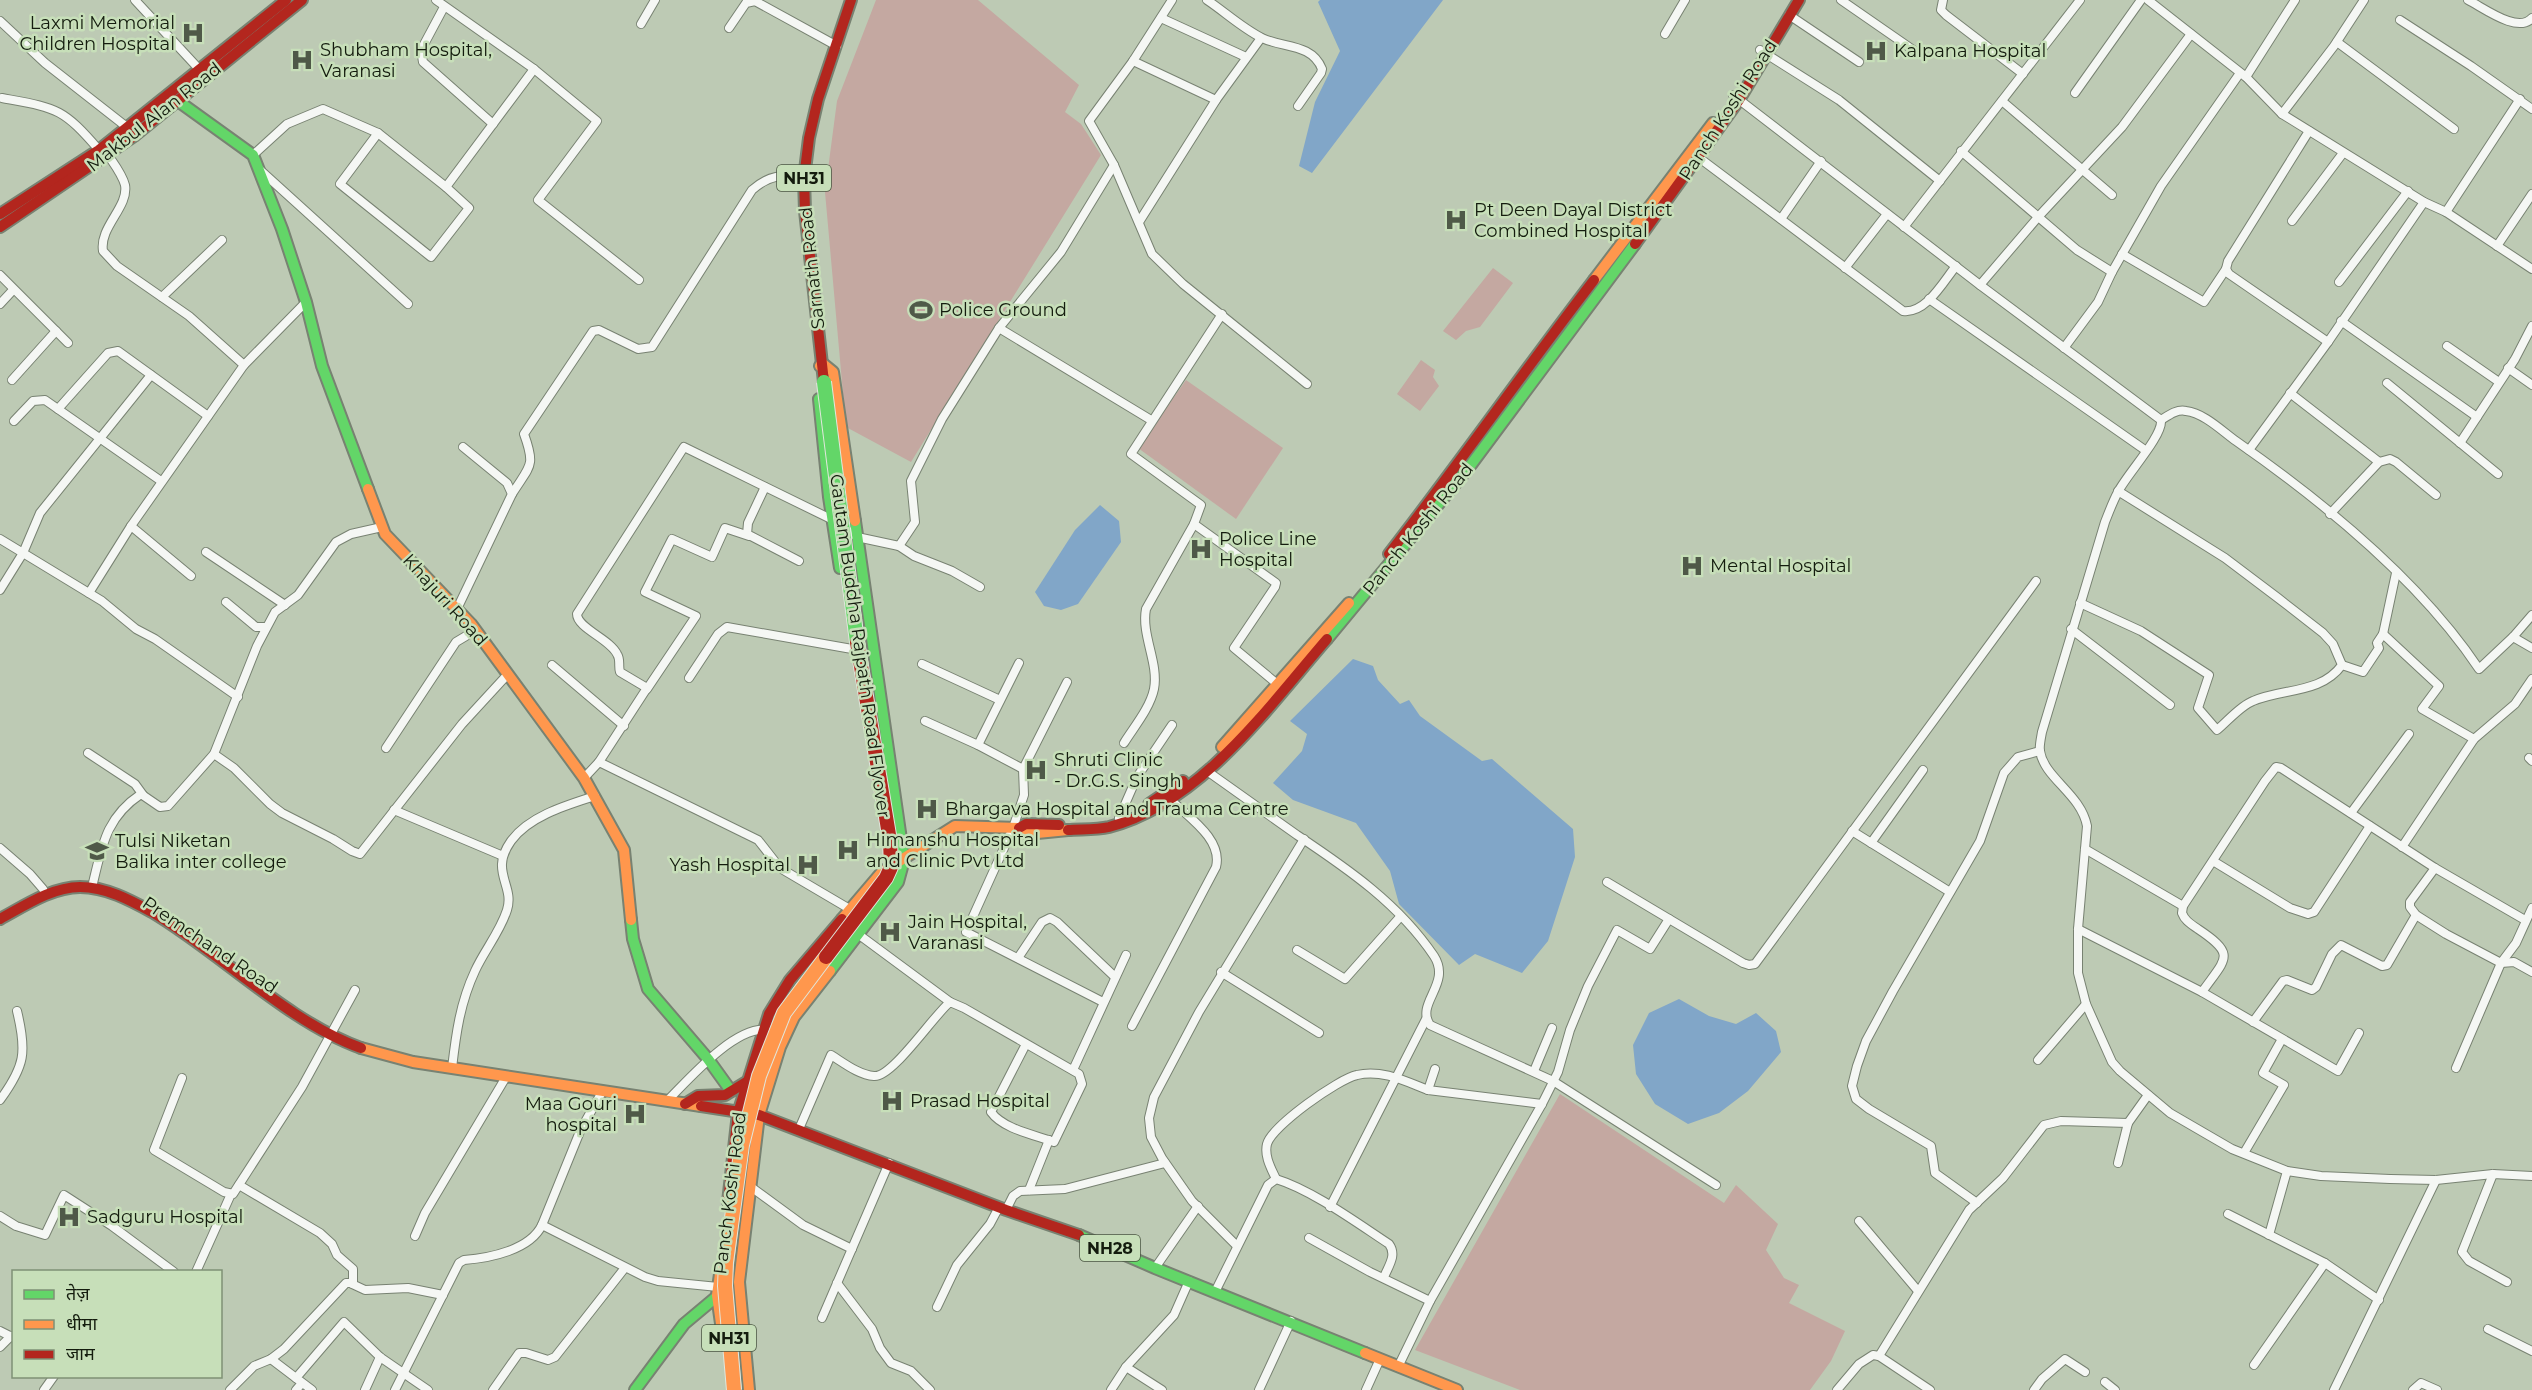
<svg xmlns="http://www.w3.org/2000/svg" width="2532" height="1390" viewBox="0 0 2532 1390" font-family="Montserrat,'Noto Sans Devanagari',sans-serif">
  <rect width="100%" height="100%" fill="#bdcab4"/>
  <g fill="#c4a8a1">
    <polygon points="876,0 978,0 1079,85 1065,112 1081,124 1101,155 911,462 846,427 825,192 837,101"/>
    <polygon points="1493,268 1513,283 1480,327 1466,331 1456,340 1443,331"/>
    <polygon points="1421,360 1435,370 1433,377 1439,386 1420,411 1397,394"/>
    <polygon points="1186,380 1283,448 1236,519 1138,448"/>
    <polygon points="1560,1094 1724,1203 1736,1185 1778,1224 1766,1250 1784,1278 1799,1285 1789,1303 1845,1331 1831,1361 1810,1390 1520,1390 1415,1350"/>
  </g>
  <g fill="#81a6c8">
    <polygon points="1320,0 1443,0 1312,173 1299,166 1315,102 1340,51 1318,2"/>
    <polygon points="1100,505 1119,521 1121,542 1078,604 1061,610 1044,606 1035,592 1075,530"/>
    <polygon points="1353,659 1373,666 1378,680 1400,704 1409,700 1420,716 1482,761 1492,759 1573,829 1575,857 1548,941 1522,973 1475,954 1459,965 1399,904 1390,871 1356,823 1293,800 1273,783 1302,751 1307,734 1290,721"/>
    <polygon points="1679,999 1709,1016 1736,1024 1756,1013 1776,1031 1781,1052 1748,1091 1719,1113 1688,1124 1655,1104 1636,1074 1633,1045 1649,1013"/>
  </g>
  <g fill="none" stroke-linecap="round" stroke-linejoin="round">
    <g stroke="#788272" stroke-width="10">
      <g id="street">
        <polyline points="135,0 199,69"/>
        <polyline points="436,0 534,69"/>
        <path d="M1207,0C1225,12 1242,28 1262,38C1282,48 1312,43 1322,69L1321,73L1298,106"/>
        <polyline points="1841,0 1919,54"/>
        <polyline points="1943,0 1941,10 1946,15 2023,74"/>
        <polyline points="2148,0 2246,77 2282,114 2424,202 2446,212 2532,269"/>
        <path d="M2468,0C2484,8 2518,34 2532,18"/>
        <polyline points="444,7 421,50 423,62 493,124"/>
        <polyline points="1789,15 1859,62"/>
        <polyline points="1161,18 1246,57"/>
        <polyline points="2400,20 2471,66 2532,109"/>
        <polyline points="0,21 45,63 128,128"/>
        <polyline points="641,24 655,0"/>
        <polyline points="729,28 746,3 755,1 837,46"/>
        <polyline points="1665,34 1685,0"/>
        <polyline points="2337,42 2454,129"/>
        <polyline points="1760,50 1839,100 1940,181"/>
        <polyline points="1133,61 1216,100"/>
        <polyline points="2246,77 2295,0"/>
        <polyline points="2075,93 2141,0"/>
        <path d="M1733,95L1980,285L2161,420C2163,436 2127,474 2118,492C2113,501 2109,512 2105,522L2042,732C2041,738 2039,746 2040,751C2044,778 2081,794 2087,826L2078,929V973L2086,1004L2112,1062L2120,1071L2170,1113L2232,1149L2287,1171L2321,1176L2390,1179L2436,1180L2493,1174L2532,1176"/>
        <path d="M2,98C56,108 62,107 99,150"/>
        <polyline points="2002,101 2112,195"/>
        <polyline points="2282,114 2334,46 2364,0"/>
        <polyline points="2309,131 2228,261 2226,269 2229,274 2328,342"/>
        <polyline points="378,133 340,184 431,257 469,208 446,187"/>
        <polyline points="1961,151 2077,250 2112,272"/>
        <path d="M108,155C114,164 122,174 125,185C129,207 99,227 103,251L117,266L189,316L244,365"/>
        <polyline points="253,155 287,124 323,109 378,133 446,187 534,69 597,121 538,200 639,280"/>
        <path d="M1698,157L1903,311C1926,314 1943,282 1956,266"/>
        <polyline points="1114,165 1152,254 1183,284 1307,384"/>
        <polyline points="259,169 408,304"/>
        <polyline points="2446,212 2520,99"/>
        <polyline points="1781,219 1821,161"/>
        <polyline points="2292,221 2343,153"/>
        <polyline points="1139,222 1216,100 1261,38"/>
        <polyline points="1904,227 2080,0"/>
        <polyline points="2497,246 2532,194"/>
        <polyline points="2122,254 2204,302 2226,269"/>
        <polyline points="1845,268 1887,214"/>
        <polyline points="0,275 68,343"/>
        <polyline points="2339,282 2408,191"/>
        <polyline points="1980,285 2039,216 2122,127 2191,34"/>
        <polyline points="162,297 222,240"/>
        <polyline points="1929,299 2145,450"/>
        <polyline points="0,304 13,290"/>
        <polyline points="1222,314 1131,454 1201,505 1194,524 1276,583 1275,587 1234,648 1281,687"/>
        <polyline points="2341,321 2477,417"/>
        <polyline points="999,328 1151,420"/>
        <polyline points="2447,346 2499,382"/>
        <polyline points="2064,348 2098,302 2112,272 2161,186 2240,73"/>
        <polyline points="2508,368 2532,385"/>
        <polyline points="12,380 56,331"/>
        <polyline points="2387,383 2498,474"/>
        <polyline points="2290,393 2379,462"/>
        <polyline points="58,409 108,353 118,351 208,416"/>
        <path d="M2161,420C2169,415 2177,409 2186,411C2204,413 2222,431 2236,441C2322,501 2421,582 2479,669L2513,637L2532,615"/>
        <polyline points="14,421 33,401 45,400 161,481"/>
        <polyline points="2460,443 2515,359 2532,326"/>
        <polyline points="2249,450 2328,342 2424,202"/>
        <polyline points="765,487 748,523 747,534 799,561"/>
        <path d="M512,494C530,465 536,467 524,434L593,331L599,330L638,349L652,347L752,190C769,175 782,174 804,178"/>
        <polyline points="2330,514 2379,462 2390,459 2396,462 2436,495"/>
        <polyline points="0,539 102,601 136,629 155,639 238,697"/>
        <polyline points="899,546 915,522 911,481 942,419 999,328 1061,252 1114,165 1089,121 1133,61 1172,0"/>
        <polyline points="206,552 285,605"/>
        <polyline points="191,576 131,526 244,365 306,302"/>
        <polyline points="0,590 23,553 40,513 151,375"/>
        <polyline points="89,593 131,526"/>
        <polyline points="226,602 256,627 266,627"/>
        <path d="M2080,603L2141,631L2209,675L2198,708L2217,730C2228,721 2240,706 2253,701C2283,688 2321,694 2342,665L2333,644L2323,633L2278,598L2225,558L2118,491"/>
        <polyline points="457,609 512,494 507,483 463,447"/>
        <polyline points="2071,629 2170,705"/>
        <polyline points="2383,634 2439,686 2422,709 2474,739"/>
        <polyline points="2513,637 2532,648"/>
        <polyline points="922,664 1000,700"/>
        <polyline points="552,665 624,726"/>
        <polyline points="2342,665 2363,672 2379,648 2377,643 2383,634 2396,573"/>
        <polyline points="689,678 718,634 727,627 852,649"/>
        <polyline points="647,689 696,616 645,592 672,539 712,557 725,528 749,536"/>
        <polyline points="925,721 978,745 1023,769 1024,795 1013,828 966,932 1103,1002"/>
        <path d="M1124,743C1134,727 1150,708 1154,689C1159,663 1141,635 1146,609L1194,524"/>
        <polyline points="978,745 1019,663"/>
        <polyline points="386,748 456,642 476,630"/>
        <polyline points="88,753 135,784 143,795"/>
        <polyline points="214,754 234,768 270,804 282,813 333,839 352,851 360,854 462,724 508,674"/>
        <polyline points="2529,758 2532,761"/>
        <path d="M599,762L647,688L620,672C618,666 621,660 617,654C610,639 577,628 577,614L684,447L833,520L857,537L899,546L914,556L952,571L980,587"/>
        <polyline points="1023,769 1067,682"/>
        <path d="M1207,771C1237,792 1267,814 1297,835C1348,869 1399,904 1434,956C1452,984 1415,1003 1430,1025L1553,1081L1716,1185"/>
        <polyline points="584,778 599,762 758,840 780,868 853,911"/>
        <polyline points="394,810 503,856"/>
        <polyline points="2351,813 2409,734"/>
        <polyline points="1119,818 1137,777 1172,725"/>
        <polyline points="1852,831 1950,892"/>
        <polyline points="1871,843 1923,770"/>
        <polyline points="2402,847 2474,739 2515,704 2532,679"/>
        <polyline points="0,848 30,874 43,889"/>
        <polyline points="2085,849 2183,906"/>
        <polyline points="2213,861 2290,908 2308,914 2314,912 2370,826"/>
        <polyline points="2435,868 2410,902 2410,907 2416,915 2446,934 2501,963 2514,962 2532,972"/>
        <polyline points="1607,882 1743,963 1749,965 1755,964 2036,581"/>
        <path d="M92,887C102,847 105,818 141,794L160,807L168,806L214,754L257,646L275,612L298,595L336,542L351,534L382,527"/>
        <polyline points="2078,929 2202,992 2338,1071 2359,1033"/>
        <polyline points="858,934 950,1002"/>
        <polyline points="1297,950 1345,979 1400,917"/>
        <polyline points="1018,958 1042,922 1050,918 1057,922 1115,977"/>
        <polyline points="1221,972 1319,1033"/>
        <path d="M2202,992C2226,958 2237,955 2198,929C2191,924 2185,921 2182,913L2183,906L2265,781L2276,767L2281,768L2435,868L2525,920"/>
        <polyline points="2253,1022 2283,981 2287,980 2312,990 2316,987 2332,954 2341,945 2382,966 2387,965 2416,915"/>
        <path d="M1132,1026L1216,867C1223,839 1188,817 1170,799"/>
        <polyline points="2038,1060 2086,1004"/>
        <path d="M452,1068C456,1034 460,1003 475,971C484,951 500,932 507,910C515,885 489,872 511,841C529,816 567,805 595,796"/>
        <polyline points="2456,1068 2501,963 2516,943 2532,908"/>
        <polyline points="1435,1069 1428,1090 1542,1104"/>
        <polyline points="1073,1070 1126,955"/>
        <polyline points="1534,1071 1552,1028"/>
        <polyline points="182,1078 154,1150 224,1192 233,1194 302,1087 355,990"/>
        <path d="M0,1100C25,1066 27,1052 17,1011"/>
        <path d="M668,1100C688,1080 735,1026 766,1030C770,1030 775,1033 779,1034"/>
        <path d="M799,1129L831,1055C844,1063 859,1075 874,1076C892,1078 933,1016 950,1002L964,1008L1079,1074L1082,1084L1054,1142C1035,1135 1003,1129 991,1112L1026,1044"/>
        <polyline points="2244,1153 2284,1085 2263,1073 2282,1039"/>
        <polyline points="2118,1163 2128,1123 2148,1095"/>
        <polyline points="2493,1174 2462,1252 2469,1261 2507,1282"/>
        <path d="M1276,1179C1271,1168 1264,1156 1267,1144C1272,1126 1338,1079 1357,1075C1381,1069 1405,1081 1428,1090"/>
        <polyline points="239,1185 320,1233 332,1244 337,1255 353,1269 353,1284"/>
        <polyline points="751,1187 803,1225 852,1249"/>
        <polyline points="1029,1190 1049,1140"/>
        <polyline points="1977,1203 1935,1173 1931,1146 1869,1109 1856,1099 1852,1086 1857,1066 1866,1041 1893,991 1980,841 2004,773 2018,757 2040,751"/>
        <polyline points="1330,1207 1426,1019"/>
        <polyline points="1006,1210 1013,1196 1020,1191 1065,1189 1165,1163"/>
        <polyline points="2228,1214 2325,1263 2379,1300"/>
        <polyline points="0,1216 16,1226 45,1235 64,1195 112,1226 174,1272"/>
        <polyline points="1859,1221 1918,1291"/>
        <polyline points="542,1225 581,1129 602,1092"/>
        <polyline points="2269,1235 2287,1171"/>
        <polyline points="415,1236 425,1213 506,1077"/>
        <polyline points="1309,1238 1370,1272 1430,1301"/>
        <polyline points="1237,1246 1192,1201 1162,1158 1151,1137 1149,1118 1154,1097 1199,1012 1304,839"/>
        <polyline points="1155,1268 1198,1206"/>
        <polyline points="196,1272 231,1194"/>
        <polyline points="837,1283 872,1329 880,1348 891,1363 911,1371 930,1390"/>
        <path d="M1215,1292L1268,1185L1276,1179C1312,1190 1357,1223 1389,1244C1397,1255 1389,1265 1384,1277"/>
        <polyline points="937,1307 957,1265 990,1224 999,1207"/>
        <polyline points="822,1318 889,1163"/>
        <polyline points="2488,1329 2532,1351"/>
        <polyline points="0,1331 14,1338"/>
        <polyline points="0,1347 11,1336"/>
        <polyline points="1879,1356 1969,1210 2003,1178 2044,1125 2061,1121 2128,1123"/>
        <polyline points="271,1359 296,1378"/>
        <polyline points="2254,1365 2325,1263"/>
        <polyline points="1126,1367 1162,1390"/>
        <polyline points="1398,1367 1430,1301 1542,1104 1558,1072 1570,1030 1588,986 1617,930 1650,949 1669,919"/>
        <polyline points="2105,1382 2115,1390"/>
        <polyline points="44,1390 54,1376"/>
        <polyline points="230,1390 254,1366 271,1359 284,1349 346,1283 350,1283 365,1290 408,1288 443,1295"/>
        <polyline points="296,1390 302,1383"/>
        <polyline points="312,1390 296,1378 344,1322 380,1357 428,1390"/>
        <polyline points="365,1390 380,1357"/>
        <path d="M395,1390L459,1263L464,1260C490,1258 530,1250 542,1225L645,1277L658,1281L718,1287"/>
        <polyline points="493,1390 519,1353 526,1353 548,1360 555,1357 624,1269"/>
        <polyline points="1111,1390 1126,1367 1174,1315 1189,1281"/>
        <polyline points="1259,1390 1291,1321"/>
        <polyline points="1366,1390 1380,1359"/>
        <polyline points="1837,1390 1859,1364 1873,1355 1879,1356 1930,1390"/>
        <polyline points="2034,1390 2042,1379 2065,1359 2085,1372"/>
        <polyline points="2334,1390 2436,1180"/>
        <polyline points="2413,1390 2421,1383 2437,1390"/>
      </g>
    </g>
    <g stroke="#788272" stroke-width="14">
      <g id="fast">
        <polyline points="178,101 253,155 282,229 306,302 322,366 368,489"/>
        <polyline points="819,399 829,497 840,568"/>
        <polyline points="1327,639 1470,466 1635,244"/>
        <polyline points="631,920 633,939 648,989 708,1059 731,1091"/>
        <polyline points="830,971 898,882 904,860 855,521"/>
        <polyline points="1079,1235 1155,1268 1365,1353"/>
        <polyline points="635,1390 684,1324 721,1293"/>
      </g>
    </g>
    <g stroke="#788272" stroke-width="14">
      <g id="slow">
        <polyline points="1594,280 1713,123"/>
        <polyline points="820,366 822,363 833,372 855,521"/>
        <polyline points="368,489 385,534 471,624 584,778 624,850 631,920"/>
        <polyline points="1222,747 1349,603"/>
        <polyline points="842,919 882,872 955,826 1019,828 1027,834 1068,830"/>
        <polyline points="361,1048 413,1062 701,1106"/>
        <polyline points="720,1274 717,1295 724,1345"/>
        <polyline points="1365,1353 1457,1390"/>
        <polyline points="749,1390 739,1282 759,1115 780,1047 794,1017 830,971"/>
      </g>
    </g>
    <g stroke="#788272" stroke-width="14">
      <g id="jam">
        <polyline points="0,214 99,150 286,0"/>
        <polyline points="0,227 134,136 302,0"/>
        <polyline points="1635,244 1739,100 1799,0"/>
        <polyline points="824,382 805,211 804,178 809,138 818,99 851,0"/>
        <path d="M1389,554C1459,464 1524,371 1594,280"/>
        <polyline points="1149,804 1183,781"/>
        <polyline points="1019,828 1026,824 1059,825"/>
        <path d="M1068,830C1081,829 1096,830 1109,827C1201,803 1268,707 1327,639"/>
        <path d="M0,919C24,906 52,887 80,887C106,887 130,900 152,912C221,953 288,1022 361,1048"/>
        <polyline points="685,1104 698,1096 725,1095 748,1081"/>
        <polyline points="701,1106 759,1115 1006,1210 1079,1235"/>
        <polyline points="728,1202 738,1113 769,1014 790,980 842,919"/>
      </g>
    </g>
    <use href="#street" stroke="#f5f7f4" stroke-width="8"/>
    <use href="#fast" stroke="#63d668" stroke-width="10"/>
    <use href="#slow" stroke="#ff974d" stroke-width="10"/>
    <use href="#jam" stroke="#b3261e" stroke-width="10"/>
    <g stroke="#e1e7dd" stroke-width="16" stroke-linecap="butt">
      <polyline id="fast-bridge" points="824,382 857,642"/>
    </g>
    <g stroke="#e1e7dd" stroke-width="16" stroke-linecap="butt">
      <polyline id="slow-bridge" points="734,1390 725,1286 726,1262 742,1145 759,1076 784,1013 826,957"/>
    </g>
    <g stroke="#e1e7dd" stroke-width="16" stroke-linecap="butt">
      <polyline id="jam-bridge" points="826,957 886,878 891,867 890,841 857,642"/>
    </g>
    <use href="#fast-bridge" stroke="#63d668" stroke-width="14"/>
    <use href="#slow-bridge" stroke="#ff974d" stroke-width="14"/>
    <use href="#jam-bridge" stroke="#b3261e" stroke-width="14"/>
  </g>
  <defs>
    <g id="hospital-bare" transform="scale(1.8)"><path d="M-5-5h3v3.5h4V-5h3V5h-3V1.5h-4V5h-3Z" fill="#4f5948" stroke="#c7dfb9" stroke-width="2.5" paint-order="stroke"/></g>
    <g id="stadium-bare" transform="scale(1.8)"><path d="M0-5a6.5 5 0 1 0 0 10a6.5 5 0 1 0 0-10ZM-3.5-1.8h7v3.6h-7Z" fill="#4f5948" stroke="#c7dfb9" stroke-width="2.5" paint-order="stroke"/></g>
    <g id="university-bare" transform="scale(1.8)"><path d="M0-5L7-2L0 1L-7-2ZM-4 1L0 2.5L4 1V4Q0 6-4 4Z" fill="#4f5948" stroke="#c7dfb9" stroke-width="2.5" paint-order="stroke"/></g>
  </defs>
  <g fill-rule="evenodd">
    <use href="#hospital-bare" x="193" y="33"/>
    <use href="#hospital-bare" x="1876" y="51"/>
    <use href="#hospital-bare" x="302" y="60"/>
    <use href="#hospital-bare" x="1456" y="220"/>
    <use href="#stadium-bare" x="921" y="310"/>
    <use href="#hospital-bare" x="1201" y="549"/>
    <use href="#hospital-bare" x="1692" y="566"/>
    <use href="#hospital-bare" x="1036" y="770"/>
    <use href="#hospital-bare" x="927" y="809"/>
    <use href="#hospital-bare" x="848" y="850"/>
    <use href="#university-bare" x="97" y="851"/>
    <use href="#hospital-bare" x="808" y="865"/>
    <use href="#hospital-bare" x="890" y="932"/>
    <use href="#hospital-bare" x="892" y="1101"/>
    <use href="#hospital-bare" x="635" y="1114"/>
    <use href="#hospital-bare" x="69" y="1217"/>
  </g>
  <g text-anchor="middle" stroke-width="5" stroke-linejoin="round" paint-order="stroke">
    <g fill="#c7dfb9" stroke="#4a5641" stroke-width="1.5">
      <rect x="777" y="165" width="54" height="26" rx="4.5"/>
      <rect x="1080" y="1235" width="60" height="26" rx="4.5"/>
      <rect x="702" y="1325" width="54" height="26" rx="4.5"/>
    </g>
    <g font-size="16" font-weight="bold" fill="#141c0e">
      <text x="804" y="184">NH31</text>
      <text x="1110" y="1254">NH28</text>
      <text x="729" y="1344">NH31</text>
    </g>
    <g font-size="18" fill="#141c0e" stroke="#c7dfb9" text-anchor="start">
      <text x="175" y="29" text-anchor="end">Laxmi Memorial<tspan x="175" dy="21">Children Hospital</tspan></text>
      <text x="320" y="56">Shubham Hospital,<tspan x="320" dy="21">Varanasi</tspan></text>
      <text x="1894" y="57">Kalpana Hospital</text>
      <text x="1474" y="216">Pt Deen Dayal District<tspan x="1474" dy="21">Combined Hospital</tspan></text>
      <text x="939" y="316">Police Ground</text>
      <text x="1219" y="545">Police Line<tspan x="1219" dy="21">Hospital</tspan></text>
      <text x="1710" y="572">Mental Hospital</text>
      <text x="1054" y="766">Shruti Clinic<tspan x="1054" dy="21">- Dr.G.S. Singh</tspan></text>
      <text x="945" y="815">Bhargava Hospital and Trauma Centre</text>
      <text x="866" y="846">Himanshu Hospital<tspan x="866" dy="21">and Clinic Pvt Ltd</tspan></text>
      <text x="115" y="847">Tulsi Niketan<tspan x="115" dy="21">Balika inter college</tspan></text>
      <text x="790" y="871" text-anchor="end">Yash Hospital</text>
      <text x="908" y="928">Jain Hospital,<tspan x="908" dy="21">Varanasi</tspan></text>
      <text x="910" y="1107">Prasad Hospital</text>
      <text x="617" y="1110" text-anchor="end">Maa Gouri<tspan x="617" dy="21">hospital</tspan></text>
      <text x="87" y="1223">Sadguru Hospital</text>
    </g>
    <g font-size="18" fill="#141c0e" stroke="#c7dfb9">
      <text transform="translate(1728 110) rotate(-57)" y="6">Panch Koshi Road</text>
      <text transform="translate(154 117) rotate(-38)" y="6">Makbul Alan Road</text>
      <text transform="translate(812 268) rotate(-96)" y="6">Sarnath Road</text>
      <text transform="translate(1418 529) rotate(-51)" y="6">Panch Koshi Road</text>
      <text transform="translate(445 600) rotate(48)" y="6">Khajuri Road</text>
      <text transform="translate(860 646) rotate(82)" y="6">Gautam Buddha Rajpath Road Flyover</text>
      <text transform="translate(210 945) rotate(34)" y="6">Premchand Road</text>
      <text transform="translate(730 1193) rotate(-83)" y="6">Panch Koshi Road</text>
    </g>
  </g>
  <rect x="12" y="1270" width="210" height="108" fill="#c7dfb9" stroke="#7f9175" stroke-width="1.5"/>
  <rect x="24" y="1290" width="30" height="9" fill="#63d668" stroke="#7f9175" stroke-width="1.5"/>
  <text x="66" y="1300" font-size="18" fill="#141c0e">तेज़</text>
  <rect x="24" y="1320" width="30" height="9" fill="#ff974d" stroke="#7f9175" stroke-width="1.5"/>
  <text x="66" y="1330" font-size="18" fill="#141c0e">धीमा</text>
  <rect x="24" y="1350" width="30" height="9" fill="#b3261e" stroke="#7f9175" stroke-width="1.5"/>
  <text x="66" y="1360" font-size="18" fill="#141c0e">जाम</text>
</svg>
